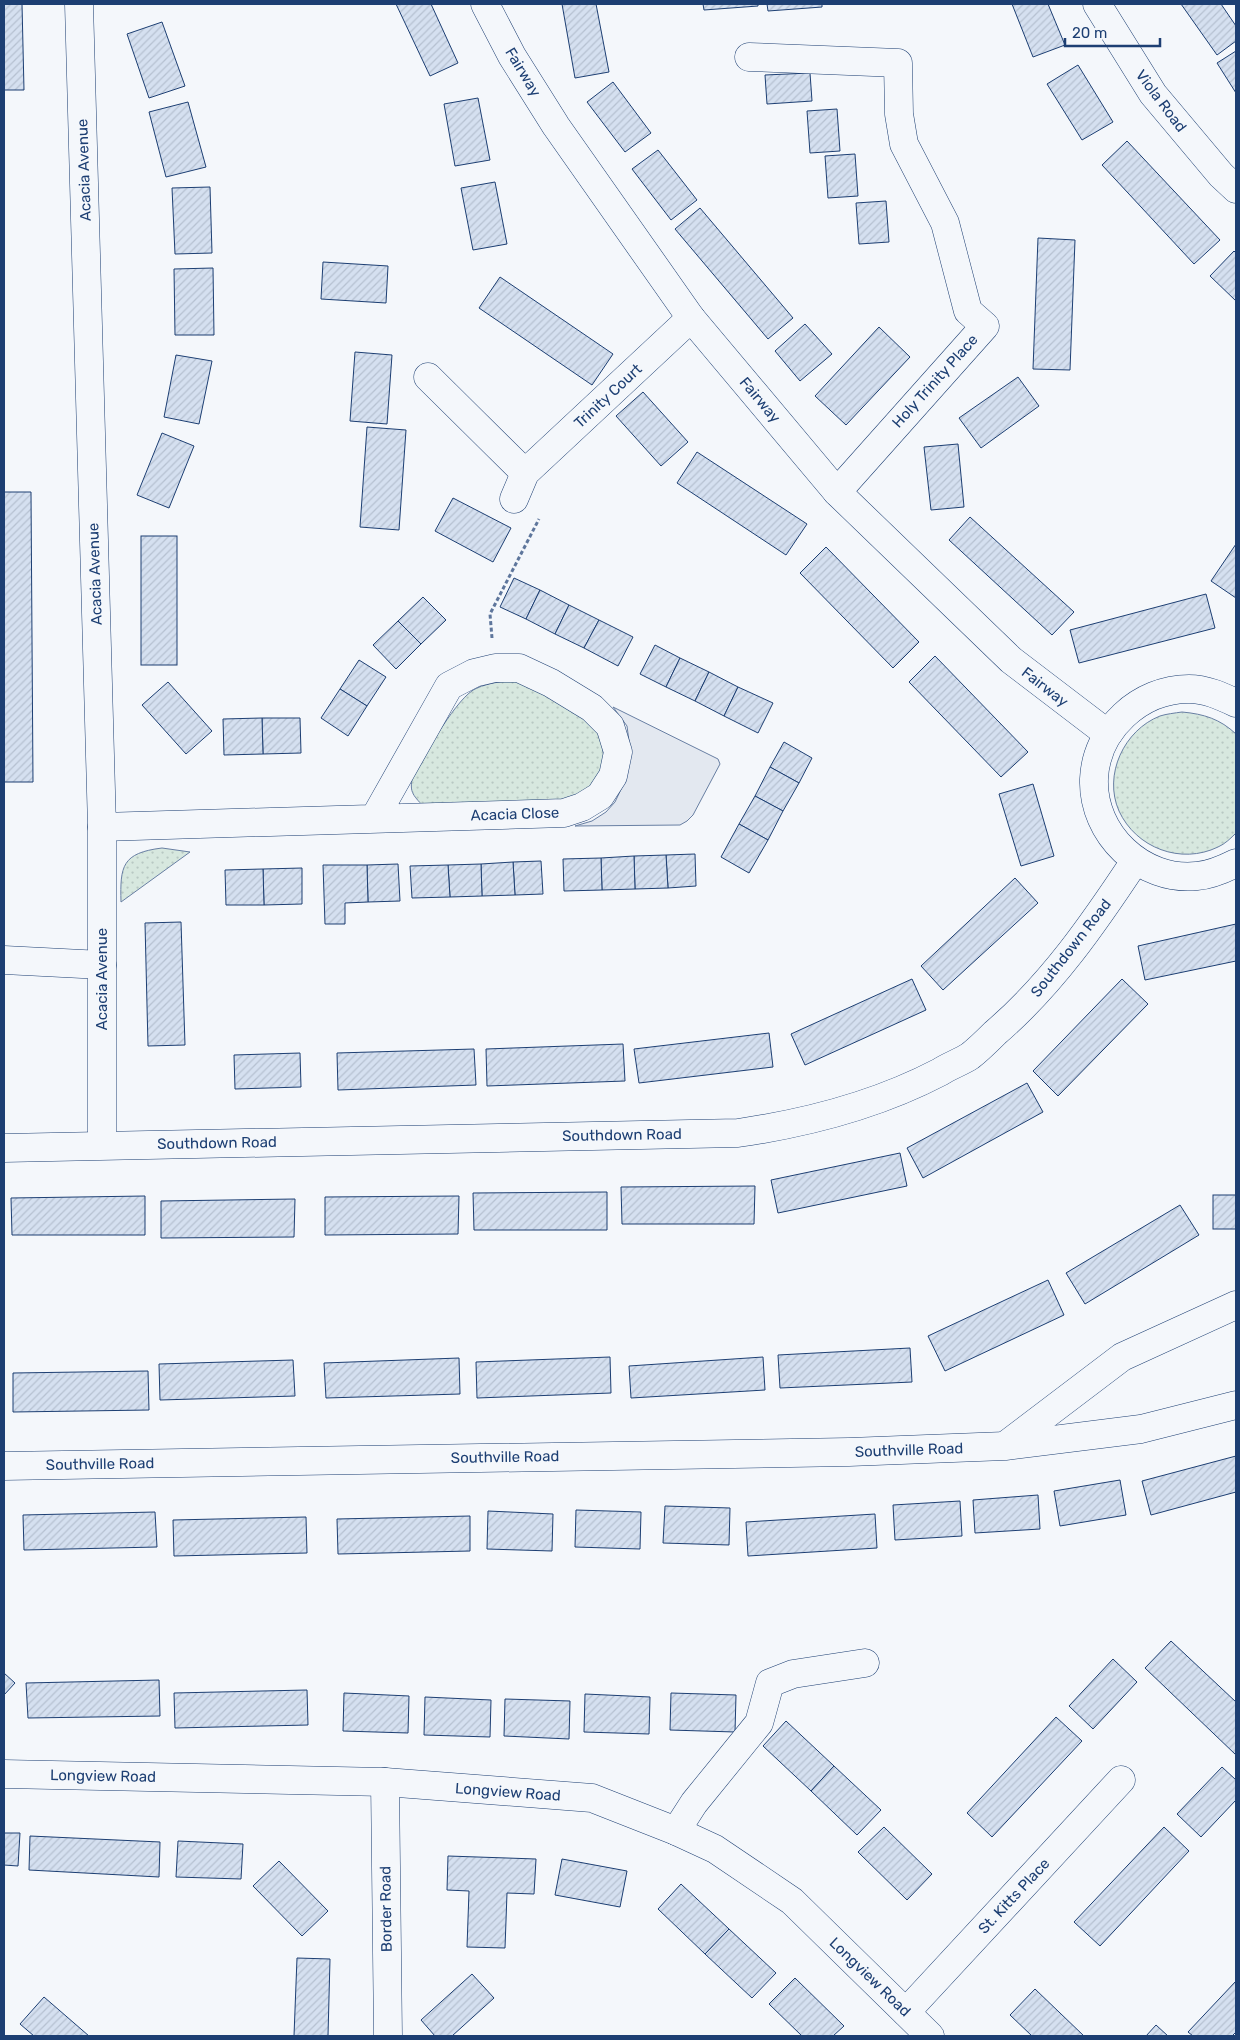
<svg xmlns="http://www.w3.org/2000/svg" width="1240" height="2040" viewBox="0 0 1240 2040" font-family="Rubik,sans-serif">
  <defs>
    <pattern id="grass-dots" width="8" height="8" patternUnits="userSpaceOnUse" patternTransform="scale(1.25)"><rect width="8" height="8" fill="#d7e8df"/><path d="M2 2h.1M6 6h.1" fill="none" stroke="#b8c8c3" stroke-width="1.8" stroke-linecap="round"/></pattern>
    <pattern id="building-hatch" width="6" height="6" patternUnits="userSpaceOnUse" patternTransform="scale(1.25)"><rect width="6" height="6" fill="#d5e0f0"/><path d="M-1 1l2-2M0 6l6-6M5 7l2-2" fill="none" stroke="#b6c1d1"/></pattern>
  </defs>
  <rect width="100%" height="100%" fill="#f4f7fb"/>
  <g fill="url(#grass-dots)" stroke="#687fa3">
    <path d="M515,680L589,716L601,737L604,757L599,778L578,802L424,807C412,794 409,792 413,774C426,754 457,696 477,688C489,683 503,681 515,680Z"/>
    <path d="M1182,712C1204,714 1220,719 1236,734V833C1231,838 1225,844 1218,847C1181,865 1136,848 1119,811C1103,775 1124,730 1160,716C1166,714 1175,713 1182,712Z"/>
    <path d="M162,848L190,852L121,902C120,866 122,853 162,848Z"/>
  </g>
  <polygon fill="#e3e8f0" stroke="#687fa3" points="613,707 718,759 720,764 693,815 687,821 680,825 575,826 592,821 606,812 615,802 624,783 631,756 627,726"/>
  <g fill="url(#building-hatch)" stroke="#1d3f73">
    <polygon points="4,4 22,4 24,90 4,90"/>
    <polygon points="396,4 431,4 458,63 430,76"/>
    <polygon points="562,4 596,4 609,72 575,78"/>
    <polygon points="703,4 758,4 758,6 704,10"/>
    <polygon points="767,4 822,4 822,7 768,11"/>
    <polygon points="1012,4 1048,4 1065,45 1033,57"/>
    <polygon points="1181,4 1221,4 1236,26 1236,41 1217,55"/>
    <polygon points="162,22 185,86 149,98 127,34"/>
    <polygon points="1236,51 1236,93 1217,63"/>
    <polygon points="1078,65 1113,122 1082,140 1047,84"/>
    <polygon points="810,73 812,101 767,104 765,75"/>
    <polygon points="613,82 651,133 625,152 587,102"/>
    <polygon points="478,98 490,160 455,166 444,104"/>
    <polygon points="188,102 206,167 166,177 149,112"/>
    <polygon points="837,109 840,151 810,153 807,111"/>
    <polygon points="1127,141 1220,240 1194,264 1102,165"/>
    <polygon points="658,150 697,200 671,220 632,169"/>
    <polygon points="855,154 858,196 828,198 825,156"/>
    <polygon points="495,182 507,244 473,250 461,188"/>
    <polygon points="210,187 212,253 175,254 172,188"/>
    <polygon points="886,201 889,242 859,244 856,203"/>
    <polygon points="700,208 793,318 768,339 675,229"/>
    <polygon points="1038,238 1075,240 1070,370 1033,369"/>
    <polygon points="1234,251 1236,253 1236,301 1210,276"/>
    <polygon points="323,262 388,266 386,303 321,299"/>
    <polygon points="213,268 214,335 175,335 174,269"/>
    <polygon points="500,277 613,354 592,385 479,308"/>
    <polygon points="805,324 832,354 800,381 775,351"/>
    <polygon points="879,327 910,357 846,425 815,396"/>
    <polygon points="355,352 392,355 387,424 350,421"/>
    <polygon points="176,355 212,361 199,424 164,417"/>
    <polygon points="1018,377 1039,406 981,448 959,418"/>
    <polygon points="643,392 688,442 661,466 616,416"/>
    <polygon points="367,427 406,430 399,530 360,527"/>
    <polygon points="162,433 194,446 169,508 137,495"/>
    <polygon points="958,444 964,507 931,510 924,447"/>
    <polygon points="697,452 807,524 786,555 677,483"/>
    <polygon points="4,492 31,492 33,782 4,782"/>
    <polygon points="453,498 511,528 493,562 435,531"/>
    <polygon points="970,517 1074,612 1052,635 949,540"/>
    <rect x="141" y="536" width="36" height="129"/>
    <polygon points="1236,544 1236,598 1211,581"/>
    <polygon points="826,547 919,642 893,668 800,573"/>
    <polygon points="514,578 540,590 526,619 500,607"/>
    <polygon points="540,590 569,605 555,634 526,619"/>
    <polygon points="1206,594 1215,628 1079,663 1070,630"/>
    <polygon points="423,597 446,620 421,644 398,621"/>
    <polygon points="569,605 599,620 584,648 555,634"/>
    <polygon points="599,620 633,637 618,666 584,648"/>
    <polygon points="398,621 421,644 396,669 373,645"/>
    <polygon points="655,645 680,658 666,687 640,674"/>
    <polygon points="935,656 1028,752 1001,777 909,682"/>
    <polygon points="680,658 709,672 695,701 666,687"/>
    <polygon points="359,660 386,677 367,706 340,689"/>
    <polygon points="709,672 738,687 724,716 695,701"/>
    <polygon points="168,682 212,731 186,754 142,705"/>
    <polygon points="738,687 773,703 758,733 724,716"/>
    <polygon points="340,689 367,706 348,736 321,718"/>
    <polygon points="262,718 300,718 301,753 263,754"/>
    <polygon points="262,718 263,754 224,755 223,719"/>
    <polygon points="784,742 812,758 799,783 770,767"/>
    <polygon points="770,767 799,783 783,811 755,796"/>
    <polygon points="1033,784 1054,856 1021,866 999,794"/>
    <polygon points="755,796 783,811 768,840 739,824"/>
    <polygon points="739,824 768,840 749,873 721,857"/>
    <polygon points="695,854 696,886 668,888 666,855"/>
    <polygon points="666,855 668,888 635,889 634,856"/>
    <polygon points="634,856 635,889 602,890 601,858"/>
    <polygon points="601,858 602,890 564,891 563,859"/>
    <polygon points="541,861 543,894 515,895 513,862"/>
    <polygon points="513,862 515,895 482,896 481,864"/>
    <polygon points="398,864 400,901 368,902 367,865"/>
    <polygon points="481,864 482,896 450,897 448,865"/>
    <polygon points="323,865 367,865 368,902 345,903 345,924 325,924"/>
    <polygon points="448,865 450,897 412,898 410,866"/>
    <polygon points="302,868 302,904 264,905 263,869"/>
    <polygon points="263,869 264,905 226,905 225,870"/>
    <polygon points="1015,878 1038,903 943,990 921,966"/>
    <polygon points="181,922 185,1045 148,1046 145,923"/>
    <polygon points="1236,924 1236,961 1145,980 1138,946"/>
    <polygon points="912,979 926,1010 805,1065 791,1034"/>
    <polygon points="1122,979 1148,1004 1058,1096 1033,1071"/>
    <polygon points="769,1033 773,1067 639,1083 634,1049"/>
    <polygon points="623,1044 625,1081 487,1086 486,1049"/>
    <polygon points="474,1049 476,1085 338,1090 337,1053"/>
    <polygon points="300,1053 301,1087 235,1089 234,1055"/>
    <polygon points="1027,1083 1043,1112 923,1178 907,1148"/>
    <polygon points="900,1153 907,1186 778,1213 771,1180"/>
    <polygon points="755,1186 754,1224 622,1224 621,1187"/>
    <polygon points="607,1192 607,1230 474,1230 473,1193"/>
    <rect x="1213" y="1195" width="23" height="34"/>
    <polygon points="145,1196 145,1235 12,1235 11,1198"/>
    <polygon points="459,1196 458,1234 325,1235 325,1197"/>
    <polygon points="295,1199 294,1237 161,1238 161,1201"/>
    <polygon points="1180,1205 1199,1235 1085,1304 1066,1273"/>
    <polygon points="1048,1280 1064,1315 945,1371 928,1336"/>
    <polygon points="910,1348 912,1382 780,1388 778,1355"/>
    <polygon points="610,1357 611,1393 477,1398 476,1362"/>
    <polygon points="763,1357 765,1390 631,1398 629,1366"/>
    <polygon points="459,1358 460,1394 326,1398 324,1363"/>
    <polygon points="293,1360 295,1396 160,1400 159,1364"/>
    <polygon points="148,1371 149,1410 13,1412 13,1373"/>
    <polygon points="1236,1456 1236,1492 1151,1515 1142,1481"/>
    <polygon points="1120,1480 1126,1515 1060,1526 1054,1491"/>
    <polygon points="1038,1495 1040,1529 975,1533 973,1500"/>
    <polygon points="960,1501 962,1536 895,1540 893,1505"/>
    <polygon points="665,1506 730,1508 729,1545 663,1543"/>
    <polygon points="576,1510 641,1512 640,1549 575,1547"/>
    <polygon points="488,1511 553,1514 552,1551 487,1549"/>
    <polygon points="155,1512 157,1547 24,1550 23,1515"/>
    <polygon points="875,1514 877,1548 748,1556 746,1522"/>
    <polygon points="470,1516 470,1551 338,1554 337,1519"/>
    <polygon points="306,1517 307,1553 174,1556 173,1520"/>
    <polygon points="1171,1641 1236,1702 1236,1755 1145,1668"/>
    <polygon points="1113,1659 1137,1682 1093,1729 1069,1706"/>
    <polygon points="4,1673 15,1683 4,1695"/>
    <polygon points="159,1680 160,1716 28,1718 26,1683"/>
    <polygon points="307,1690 308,1725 175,1728 174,1693"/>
    <polygon points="344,1693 409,1696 408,1733 343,1731"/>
    <polygon points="671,1693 736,1695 735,1732 670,1730"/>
    <polygon points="585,1694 650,1697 649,1734 584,1732"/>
    <polygon points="425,1697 491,1700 490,1737 424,1735"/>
    <polygon points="505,1699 570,1701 569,1739 504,1736"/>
    <polygon points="1056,1717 1082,1741 992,1837 967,1813"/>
    <polygon points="786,1721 834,1766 811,1791 763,1746"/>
    <polygon points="834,1766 881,1810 857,1835 811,1791"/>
    <polygon points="1222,1767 1236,1780 1236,1800 1201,1837 1177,1814"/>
    <polygon points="884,1827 932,1874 907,1900 858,1852"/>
    <polygon points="1164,1827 1189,1851 1100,1946 1074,1922"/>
    <polygon points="4,1833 20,1833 18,1866 4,1865"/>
    <polygon points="30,1836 160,1842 159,1877 29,1870"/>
    <polygon points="178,1841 243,1844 241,1879 176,1877"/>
    <polygon points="448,1856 536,1859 534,1894 507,1893 505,1948 467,1947 469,1891 447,1890"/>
    <polygon points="562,1859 627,1871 620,1907 555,1895"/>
    <polygon points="279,1861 328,1911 302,1936 253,1886"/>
    <polygon points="681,1884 729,1929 705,1954 658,1909"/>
    <polygon points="729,1929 776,1973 752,1998 705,1954"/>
    <polygon points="297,1958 330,1959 328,2036 294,2036"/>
    <polygon points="472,1974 494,1998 452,2036 435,2036 421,2020"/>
    <polygon points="795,1978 844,2026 833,2036 802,2036 769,2004"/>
    <polygon points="1236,1981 1236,2032 1232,2036 1193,2036 1188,2032"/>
    <polygon points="1035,1989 1084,2036 1032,2036 1010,2015"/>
    <polygon points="44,1997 89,2036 34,2036 20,2024"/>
    <polygon points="1156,2025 1168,2036 1146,2036"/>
  </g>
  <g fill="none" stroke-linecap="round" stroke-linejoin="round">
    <g stroke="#1d3f73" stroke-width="29">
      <g id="minor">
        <polyline points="79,4 102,827 102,1145"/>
        <polyline points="485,4 512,56 556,126 691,318 837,492 1011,660 1108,734"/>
        <polyline points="1097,4 1153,94 1221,175 1236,189"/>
        <polyline points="749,57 898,63 899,114 904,144 945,223 968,311 985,326 837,492"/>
        <polyline points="428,377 525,473"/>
        <polyline points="514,499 525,473 691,318"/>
        <path d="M1236,703C1221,696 1206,689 1189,689C1140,689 1096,729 1094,779C1092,834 1142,882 1197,876C1211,875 1224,869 1236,863"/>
        <polyline points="102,827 564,813 582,807 600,796 613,776 618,752 610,726 592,708 551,683 519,668 495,668 474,673 449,686 374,819"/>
        <polyline points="4,960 102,965"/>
        <path d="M4,1148L738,1133C807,1123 877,1105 940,1072C949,1066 961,1062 970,1056C979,1049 987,1041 995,1033C1052,984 1094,923 1135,861"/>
        <polyline points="1006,1445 1122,1357 1236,1305"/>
        <polyline points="4,1466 849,1452 1005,1446 1141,1429 1236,1405"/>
        <polyline points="4,1774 385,1782 592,1798 676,1831 715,1849 792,1901 930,2036"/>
        <polyline points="385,1782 388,2036"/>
        <polyline points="676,1831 694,1803 759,1723 770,1683 793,1674 865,1663"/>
        <polyline points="906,2012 1121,1780"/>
      </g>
    </g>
    <polyline stroke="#5e769c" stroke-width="3" stroke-dasharray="4 2.5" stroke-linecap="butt" points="492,638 490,614 539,519"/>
    <use href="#minor" stroke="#f4f7fb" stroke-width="28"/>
  </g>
  <g text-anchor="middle" stroke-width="4" stroke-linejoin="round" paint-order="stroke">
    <g font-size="15" fill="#1d3f73" stroke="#f4f7fb">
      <text transform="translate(523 72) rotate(59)" y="5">Fairway</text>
      <text transform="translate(1161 101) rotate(53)" y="5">Viola Road</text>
      <text transform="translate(84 170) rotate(-92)" y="5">Acacia Avenue</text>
      <text transform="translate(935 381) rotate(-48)" y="5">Holy Trinity Place</text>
      <text transform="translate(608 396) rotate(-43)" y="5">Trinity Court</text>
      <text transform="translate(760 400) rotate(50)" y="5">Fairway</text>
      <text transform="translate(95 574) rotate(-92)" y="5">Acacia Avenue</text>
      <text transform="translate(1045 687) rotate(38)" y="5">Fairway</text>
      <text transform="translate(515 814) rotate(-2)" y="5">Acacia Close</text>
      <text transform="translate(1071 948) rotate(-52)" y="5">Southdown Road</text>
      <text transform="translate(102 979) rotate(-90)" y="5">Acacia Avenue</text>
      <text transform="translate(622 1135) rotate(-1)" y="5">Southdown Road</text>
      <text transform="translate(217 1143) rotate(-1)" y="5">Southdown Road</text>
      <text transform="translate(909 1450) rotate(-2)" y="5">Southville Road</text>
      <text transform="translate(505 1457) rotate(-1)" y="5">Southville Road</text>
      <text transform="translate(100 1464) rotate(-1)" y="5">Southville Road</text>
      <text transform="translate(103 1776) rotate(1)" y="5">Longview Road</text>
      <text transform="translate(508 1792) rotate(4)" y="5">Longview Road</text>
      <text transform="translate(1014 1896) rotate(-47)" y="5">St. Kitts Place</text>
      <text transform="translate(386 1909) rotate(-91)" y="5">Border Road</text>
      <text transform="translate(870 1977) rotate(44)" y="5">Longview Road</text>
    </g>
  </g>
  <rect width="1240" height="2040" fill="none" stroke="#1d3f73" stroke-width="10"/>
  <path d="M1065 38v8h95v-8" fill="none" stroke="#1d3f73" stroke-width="2.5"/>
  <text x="1072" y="38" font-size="15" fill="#1d3f73" stroke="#f4f7fb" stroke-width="4" paint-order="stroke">20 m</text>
</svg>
